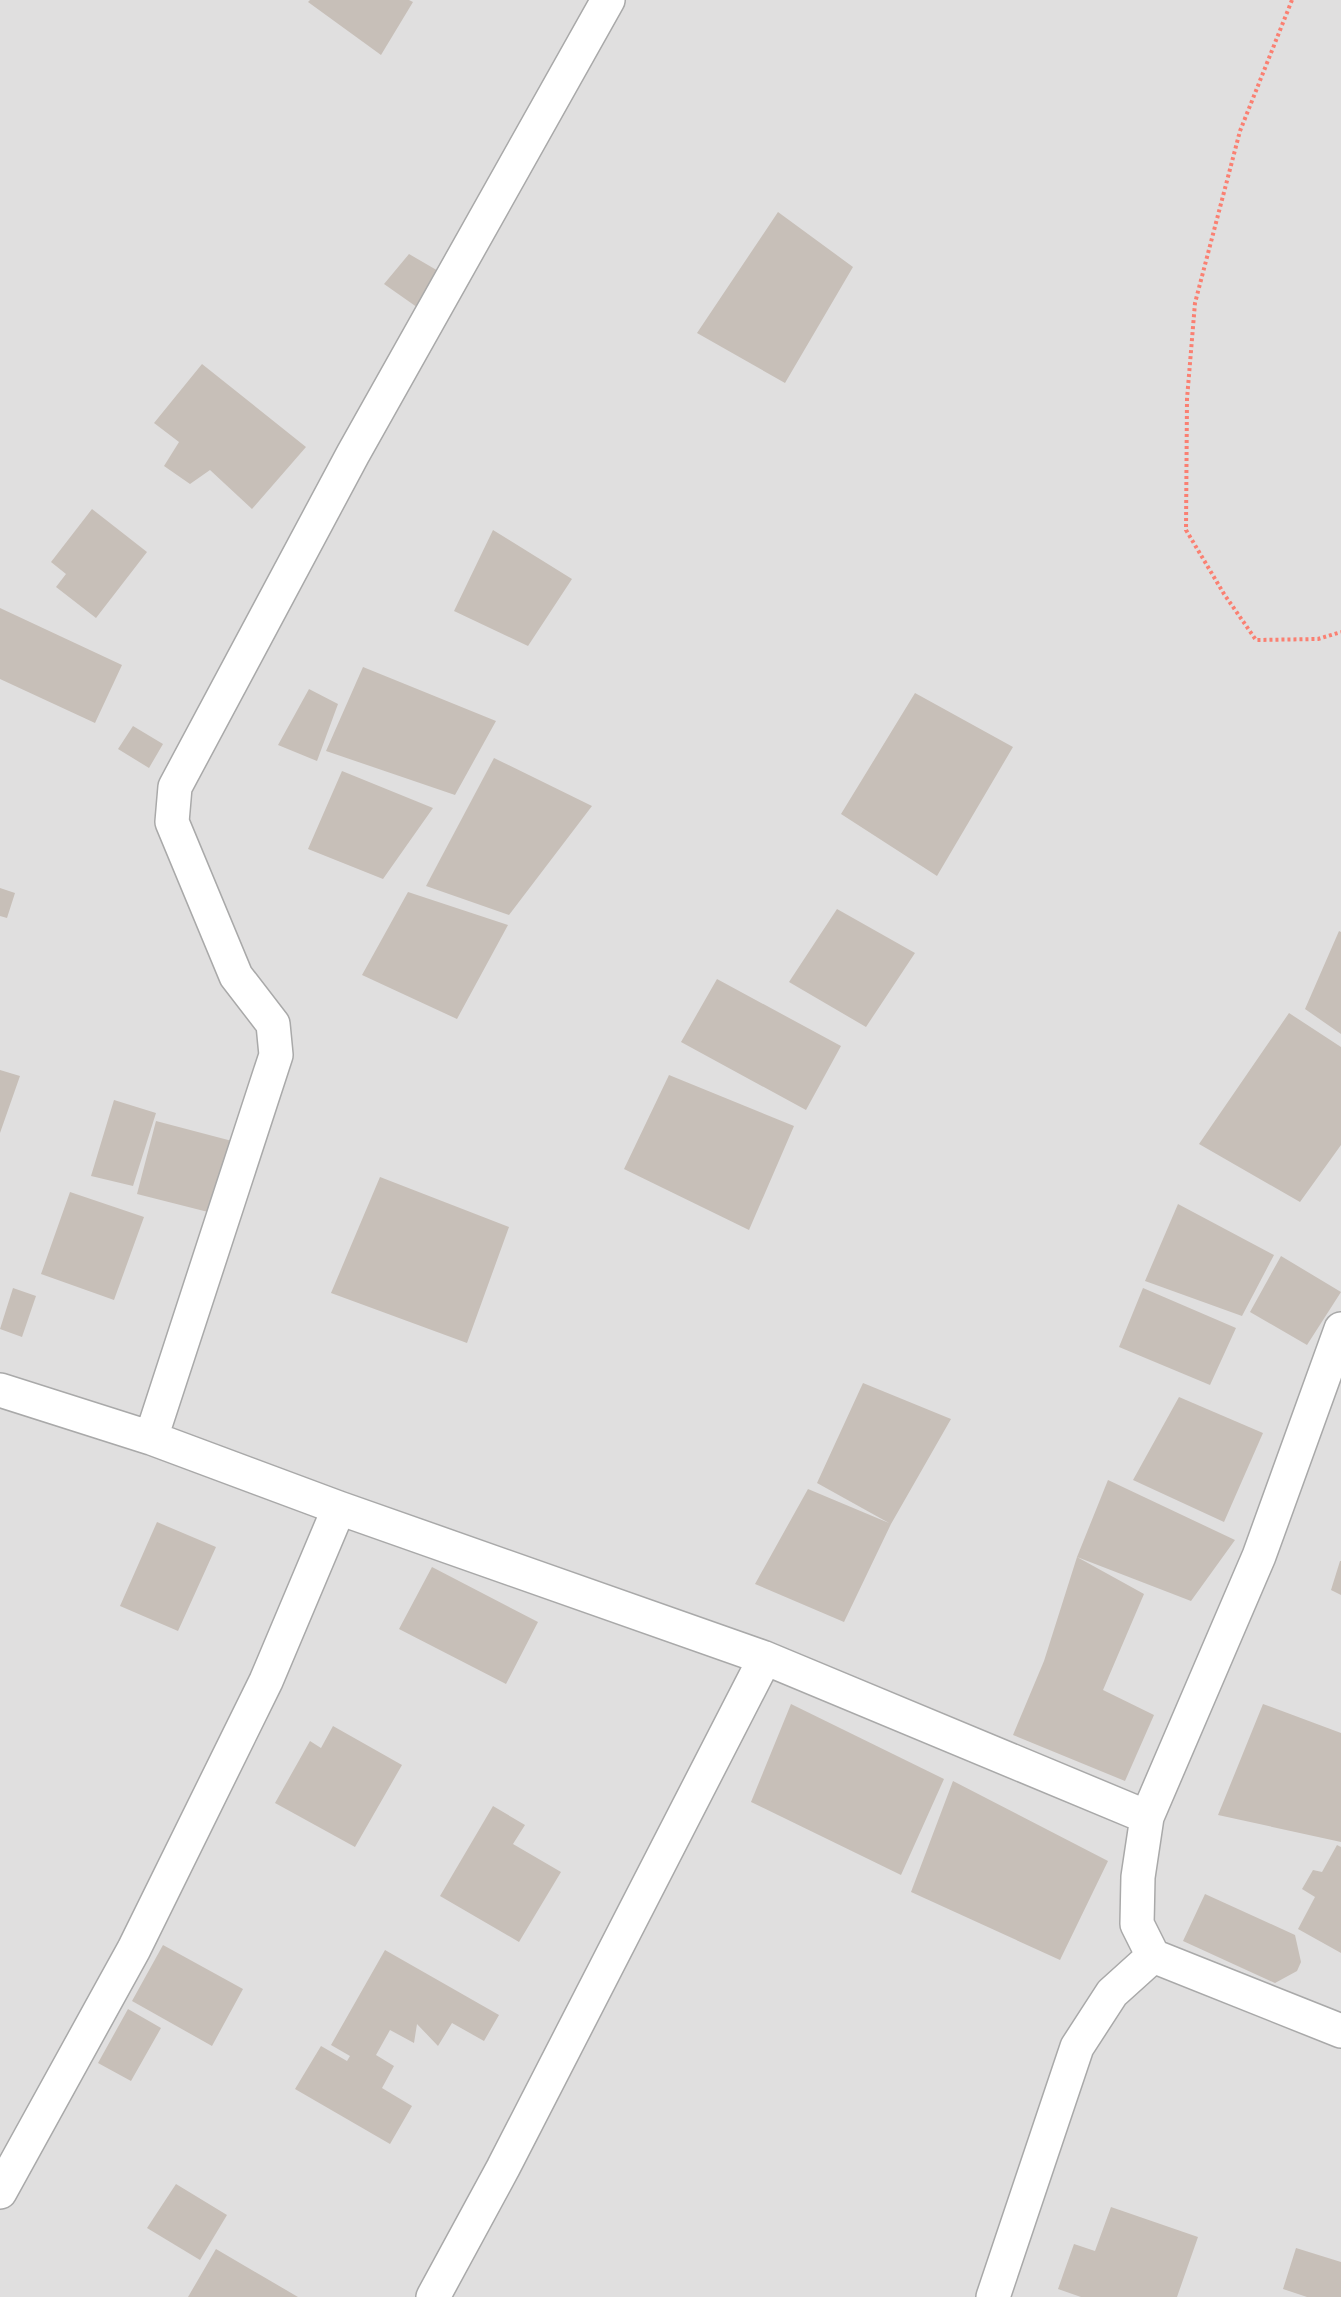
<svg xmlns="http://www.w3.org/2000/svg" width="1341" height="2297" viewBox="0 0 1341 2297" font-family="Helvetica,sans-serif">
  <style>
    .residential { fill: #e0dfdf }
    .building { fill: #c7bfb8 }
    .lines { fill: none; stroke-linecap: round; stroke-linejoin: round }
    .minor-casing { stroke: #a9a9a9; stroke-width: 36 }
    .path { stroke: #fa8072; stroke-width: 4; stroke-dasharray: 3 3; stroke-linecap: butt }
    .minor { stroke: #fff; stroke-width: 33 }
  </style>
  <rect width="100%" height="100%" fill="#f2efe9"/>
  <path class="residential" d="M0,0H1341V2297H0Z"/>
  <path class="building" d="M310,0H409L413,2L381,55L308,2Z
    M778,212L853,267L785,383L697,333Z
    M409,254L452,279L431,317L384,284Z
    M202,364L306,447L252,509L210,470L190,484L164,466L179,442L154,423Z
    M92,509L147,552L96,618L56,587L66,574L51,562Z
    M493,530L572,579L528,646L454,611Z
    M0,608L122,665L95,723L0,679Z
    M363,667L496,721L455,795L326,751Z
    M309,689L338,704L317,761L278,745Z
    M915,693L1013,747L937,876L841,814Z
    M133,726L163,744L149,768L118,749Z
    M494,758L592,806L509,915L426,886Z
    M342,771L433,808L383,879L308,849Z
    M0,888L15,893L7,918L0,916Z
    M408,892L508,925L457,1019L362,975Z
    M837,909L915,953L866,1027L789,982Z
    M1339,931L1341,932V1034L1305,1009Z
    M717,979L841,1046L806,1110L681,1042Z
    M1289,1013L1341,1047V1145L1300,1202L1199,1144Z
    M0,1070L20,1076L0,1133Z
    M669,1075L794,1126L749,1230L624,1169Z
    M114,1100L156,1113L133,1186L91,1176Z
    M156,1121L232,1141L212,1213L137,1194Z
    M380,1177L509,1227L467,1343L331,1293Z
    M70,1192L144,1217L114,1300L41,1274Z
    M1178,1204L1274,1255L1242,1316L1145,1281Z
    M1281,1256L1341,1292L1307,1345L1250,1312Z
    M13,1288L36,1296L22,1337L0,1329Z
    M1143,1288L1236,1328L1210,1385L1119,1347Z
    M863,1383L951,1419L891,1524L844,1622L755,1584L808,1489L889,1523L817,1483Z
    M1179,1397L1263,1433L1224,1522L1133,1480Z
    M1108,1480L1235,1540L1191,1601L1077,1557L1144,1594L1103,1690L1154,1715L1125,1781L1013,1735L1044,1661L1077,1557Z
    M157,1522L216,1547L178,1631L120,1606Z
    M1340,1561H1341V1595L1331,1590Z
    M432,1567L538,1622L506,1684L399,1629Z
    M791,1704L944,1779L901,1875L751,1802Z
    M1263,1704L1341,1733V1842L1218,1815Z
    M333,1726L402,1765L355,1847L275,1803L310,1741L321,1748Z
    M953,1781L1108,1861L1060,1960L911,1892Z
    M493,1806L525,1825L513,1844L561,1872L519,1942L440,1896Z
    M1337,1845L1341,1847V1953L1298,1929L1315,1897L1302,1889L1313,1870L1322,1872Z
    M1205,1894L1295,1935L1301,1962L1297,1971L1275,1983L1183,1941Z
    M163,1945L243,1989L212,2046L132,2001Z
    M385,1950L499,2015L484,2041L452,2023L438,2046L417,2024L414,2043L390,2030L376,2055L394,2066L382,2088L412,2106L390,2144L295,2089L321,2046L347,2061L350,2056L331,2045Z
    M128,2009L161,2028L131,2081L98,2063Z
    M176,2184L227,2215L200,2260L147,2228Z
    M1111,2207L1198,2237L1177,2297H1081L1058,2289L1074,2244L1095,2251Z
    M1296,2248L1341,2262V2297H1307L1283,2289Z
    M216,2249L298,2297H188Z"/>
  <g class="lines">
    <g class="minor-casing">
      <path id="minor" d="M0,1390L151,1438L339,1508L765,1658L1147,1817L1138,1877L1137,1924L1153,1956L1341,2031
        M151,1438L276,1055L273,1024L236,976L172,822L175,787L353,454L608,0
        M1147,1817L1259,1556L1341,1329
        M0,2192L134,1949L266,1681L339,1508
        M433,2297L503,2168L765,1658
        M993,2297L1077,2047L1112,1993L1153,1956"/>
    </g>
    <path class="path" d="M1292,0L1240,131L1195,303L1187,399L1186,530L1224,594L1256,640L1318,639L1341,632"/>
    <use href="#minor" class="minor"/>
  </g>
</svg>
